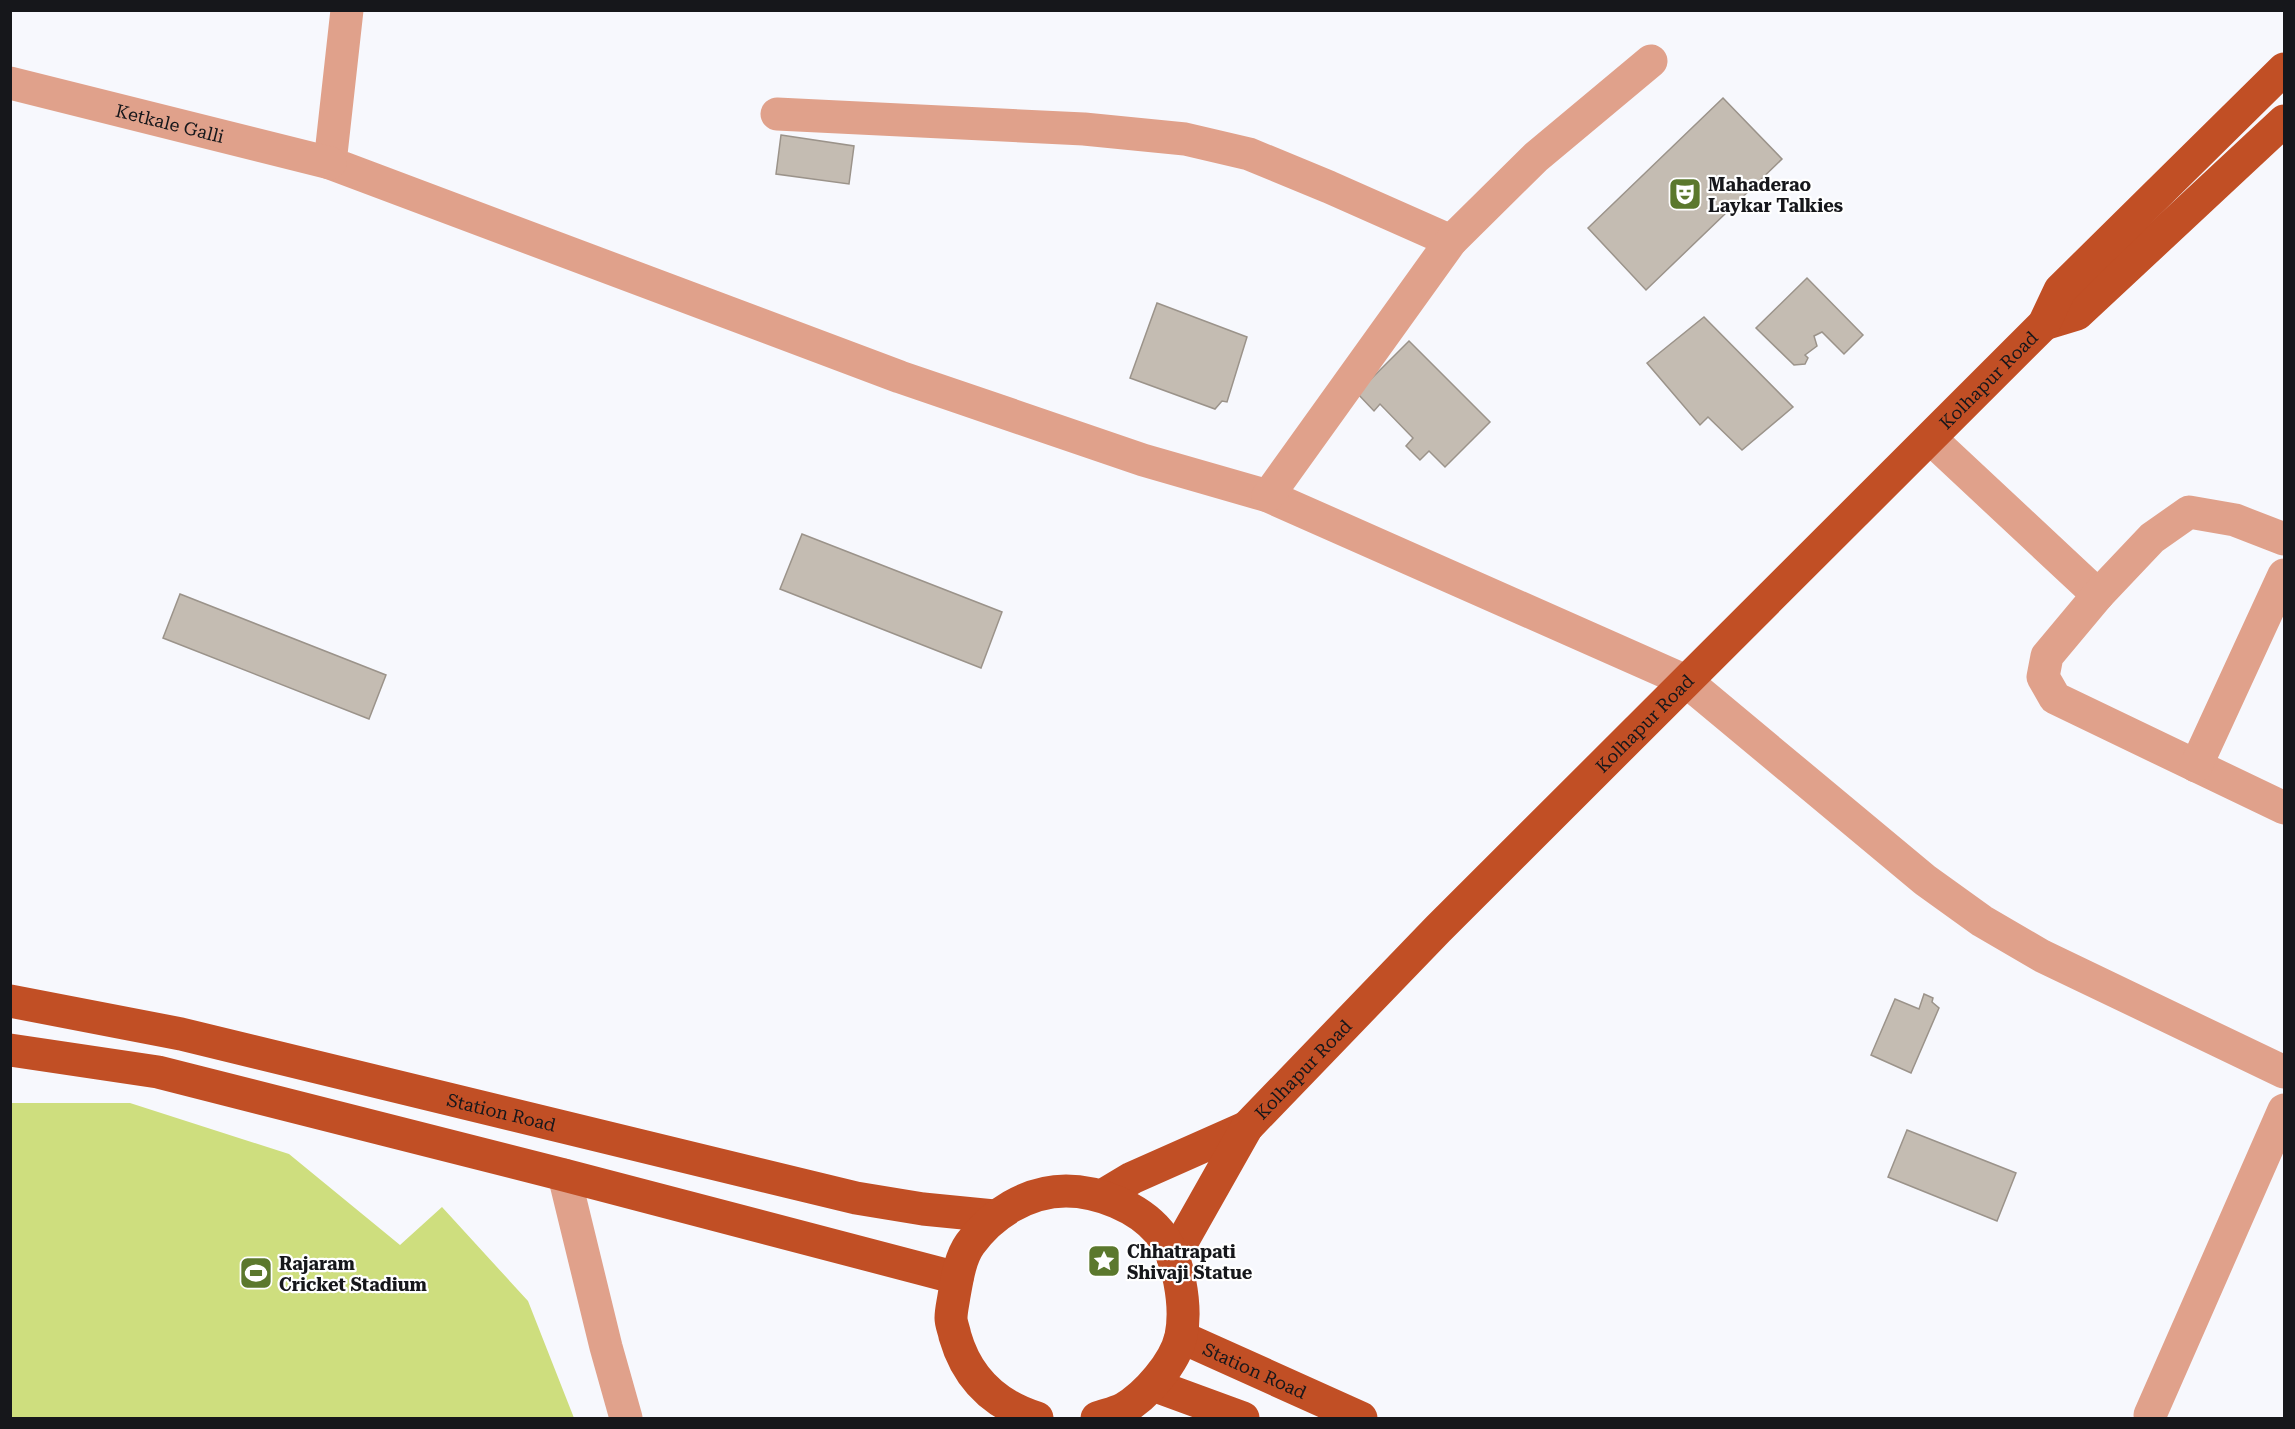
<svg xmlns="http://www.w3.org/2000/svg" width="2295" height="1429" viewBox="0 0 2295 1429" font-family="'Roboto Serif',serif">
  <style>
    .green { fill: #cede7e }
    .building { fill: #c4bcb2; stroke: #9b938a; stroke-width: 1.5 }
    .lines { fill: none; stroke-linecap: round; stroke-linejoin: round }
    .minor { stroke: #e0a18b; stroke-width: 33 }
    .major { stroke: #c14f25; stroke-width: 33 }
    .labels { text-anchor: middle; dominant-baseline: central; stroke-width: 4.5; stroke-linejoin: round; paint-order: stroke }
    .street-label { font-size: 18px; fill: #16171b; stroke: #fff }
    .poi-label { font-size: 18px; font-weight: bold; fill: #16171b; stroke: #fff; text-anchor: start }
  </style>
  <rect width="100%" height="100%" fill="#f7f8fd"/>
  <path class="green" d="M11,1103H130L289,1154L400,1245L442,1207L528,1301L574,1418H11Z"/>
  <path class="building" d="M1723,98L1782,159L1646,290L1588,228Z
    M781,135L854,146L849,184L776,174Z
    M1807,278L1863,335L1844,354L1822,332L1814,336L1817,346L1805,355L1808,358L1805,364L1794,365L1756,328Z
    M1157,303L1247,337L1227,402L1222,401L1215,409L1130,378Z
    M1704,317L1793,407L1742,450L1708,417L1700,425L1647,363Z
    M1409,341L1490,422L1445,467L1429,451L1420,460L1406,446L1413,438L1380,404L1374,411L1357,393Z
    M802,534L1002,612L981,668L780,589Z
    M180,594L386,675L369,719L163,638Z
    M1924,994L1933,998L1932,1002L1939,1008L1911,1073L1871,1055L1895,999L1919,1009Z
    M1907,1130L2016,1173L1997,1221L1888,1177Z"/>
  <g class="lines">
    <g class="minor">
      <path d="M347,10L330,163L900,377L1143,460L1268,496L1686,681L1925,880L1982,921L2042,956L2284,1072"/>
      <path id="s1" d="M10,83L330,163"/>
      <path d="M777,114L1084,129L1185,139L1249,154L1329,187L1451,241"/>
      <path d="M1931,439L2098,595"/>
      <path d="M1268,496L1451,241L1536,157L1651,61"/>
      <path d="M2284,539L2235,520L2189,512L2152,538L2098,595L2047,656L2043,677L2055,698L2284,808"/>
      <path d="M2196,766L2284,575"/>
      <path d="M564,1175L606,1347L626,1418"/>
      <path d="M2150,1415L2284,1110"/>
    </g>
    <g class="major">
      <path d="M2044,324L2077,314L2284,121"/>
      <path id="s2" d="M10,1001L181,1034L856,1198L923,1209L994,1216"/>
      <path d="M10,1050L158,1072L564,1175L957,1278"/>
      <path d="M1102,1196L1132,1178L1247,1127"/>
      <path id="s3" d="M1173,1258L1247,1127L1438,929L2044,324L2060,290L2284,69"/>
      <path id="s4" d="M1181,1337L1361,1418"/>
      <path d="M1153,1385L1243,1418"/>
      <path d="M1037,1418C995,1405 967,1378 955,1336C954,1330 951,1324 951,1318C951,1311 953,1303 954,1296C957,1279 960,1258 970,1244C991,1214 1028,1191 1066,1191C1098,1191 1138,1207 1159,1232C1179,1255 1187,1307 1181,1336C1175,1363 1146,1396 1123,1409C1115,1413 1105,1415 1097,1418"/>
    </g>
  </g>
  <defs>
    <g id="theatre-square" transform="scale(1.725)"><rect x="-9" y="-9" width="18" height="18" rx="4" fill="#5b782d" stroke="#fff"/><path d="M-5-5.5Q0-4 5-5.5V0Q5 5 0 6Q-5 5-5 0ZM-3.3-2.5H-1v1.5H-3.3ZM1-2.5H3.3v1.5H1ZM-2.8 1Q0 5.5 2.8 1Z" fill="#fff"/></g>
    <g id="sight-square" transform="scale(1.725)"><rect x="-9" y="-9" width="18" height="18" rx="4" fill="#5b782d" stroke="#fff"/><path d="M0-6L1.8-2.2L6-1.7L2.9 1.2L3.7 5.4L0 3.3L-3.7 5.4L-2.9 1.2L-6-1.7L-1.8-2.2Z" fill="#fff"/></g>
    <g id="stadium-square" transform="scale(1.725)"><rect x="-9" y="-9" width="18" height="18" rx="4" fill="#5b782d" stroke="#fff"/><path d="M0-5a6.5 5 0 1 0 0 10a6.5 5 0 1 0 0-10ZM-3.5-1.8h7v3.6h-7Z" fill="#fff"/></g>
  </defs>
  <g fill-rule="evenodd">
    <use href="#theatre-square" x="1685" y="194"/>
    <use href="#sight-square" x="1104" y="1261"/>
    <use href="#stadium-square" x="256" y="1273"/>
  </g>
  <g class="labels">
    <g class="street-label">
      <text stroke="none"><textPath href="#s1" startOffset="165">Ketkale Galli</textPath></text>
      <text stroke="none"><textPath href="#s3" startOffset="1203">Kolhapur Road</textPath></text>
      <text stroke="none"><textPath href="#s3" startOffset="717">Kolhapur Road</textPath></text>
      <text stroke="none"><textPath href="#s3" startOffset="231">Kolhapur Road</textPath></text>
      <text stroke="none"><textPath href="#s2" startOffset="504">Station Road</textPath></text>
      <text stroke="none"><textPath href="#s4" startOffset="81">Station Road</textPath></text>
    </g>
    <g class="poi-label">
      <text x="1708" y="184">Mahaderao<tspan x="1708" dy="21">Laykar Talkies</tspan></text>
      <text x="1127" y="1251">Chhatrapati<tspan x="1127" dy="21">Shivaji Statue</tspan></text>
      <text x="279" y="1263">Rajaram<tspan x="279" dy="21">Cricket Stadium</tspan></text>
    </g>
  </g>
  <rect width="2295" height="1429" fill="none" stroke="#16171b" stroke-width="24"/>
</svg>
